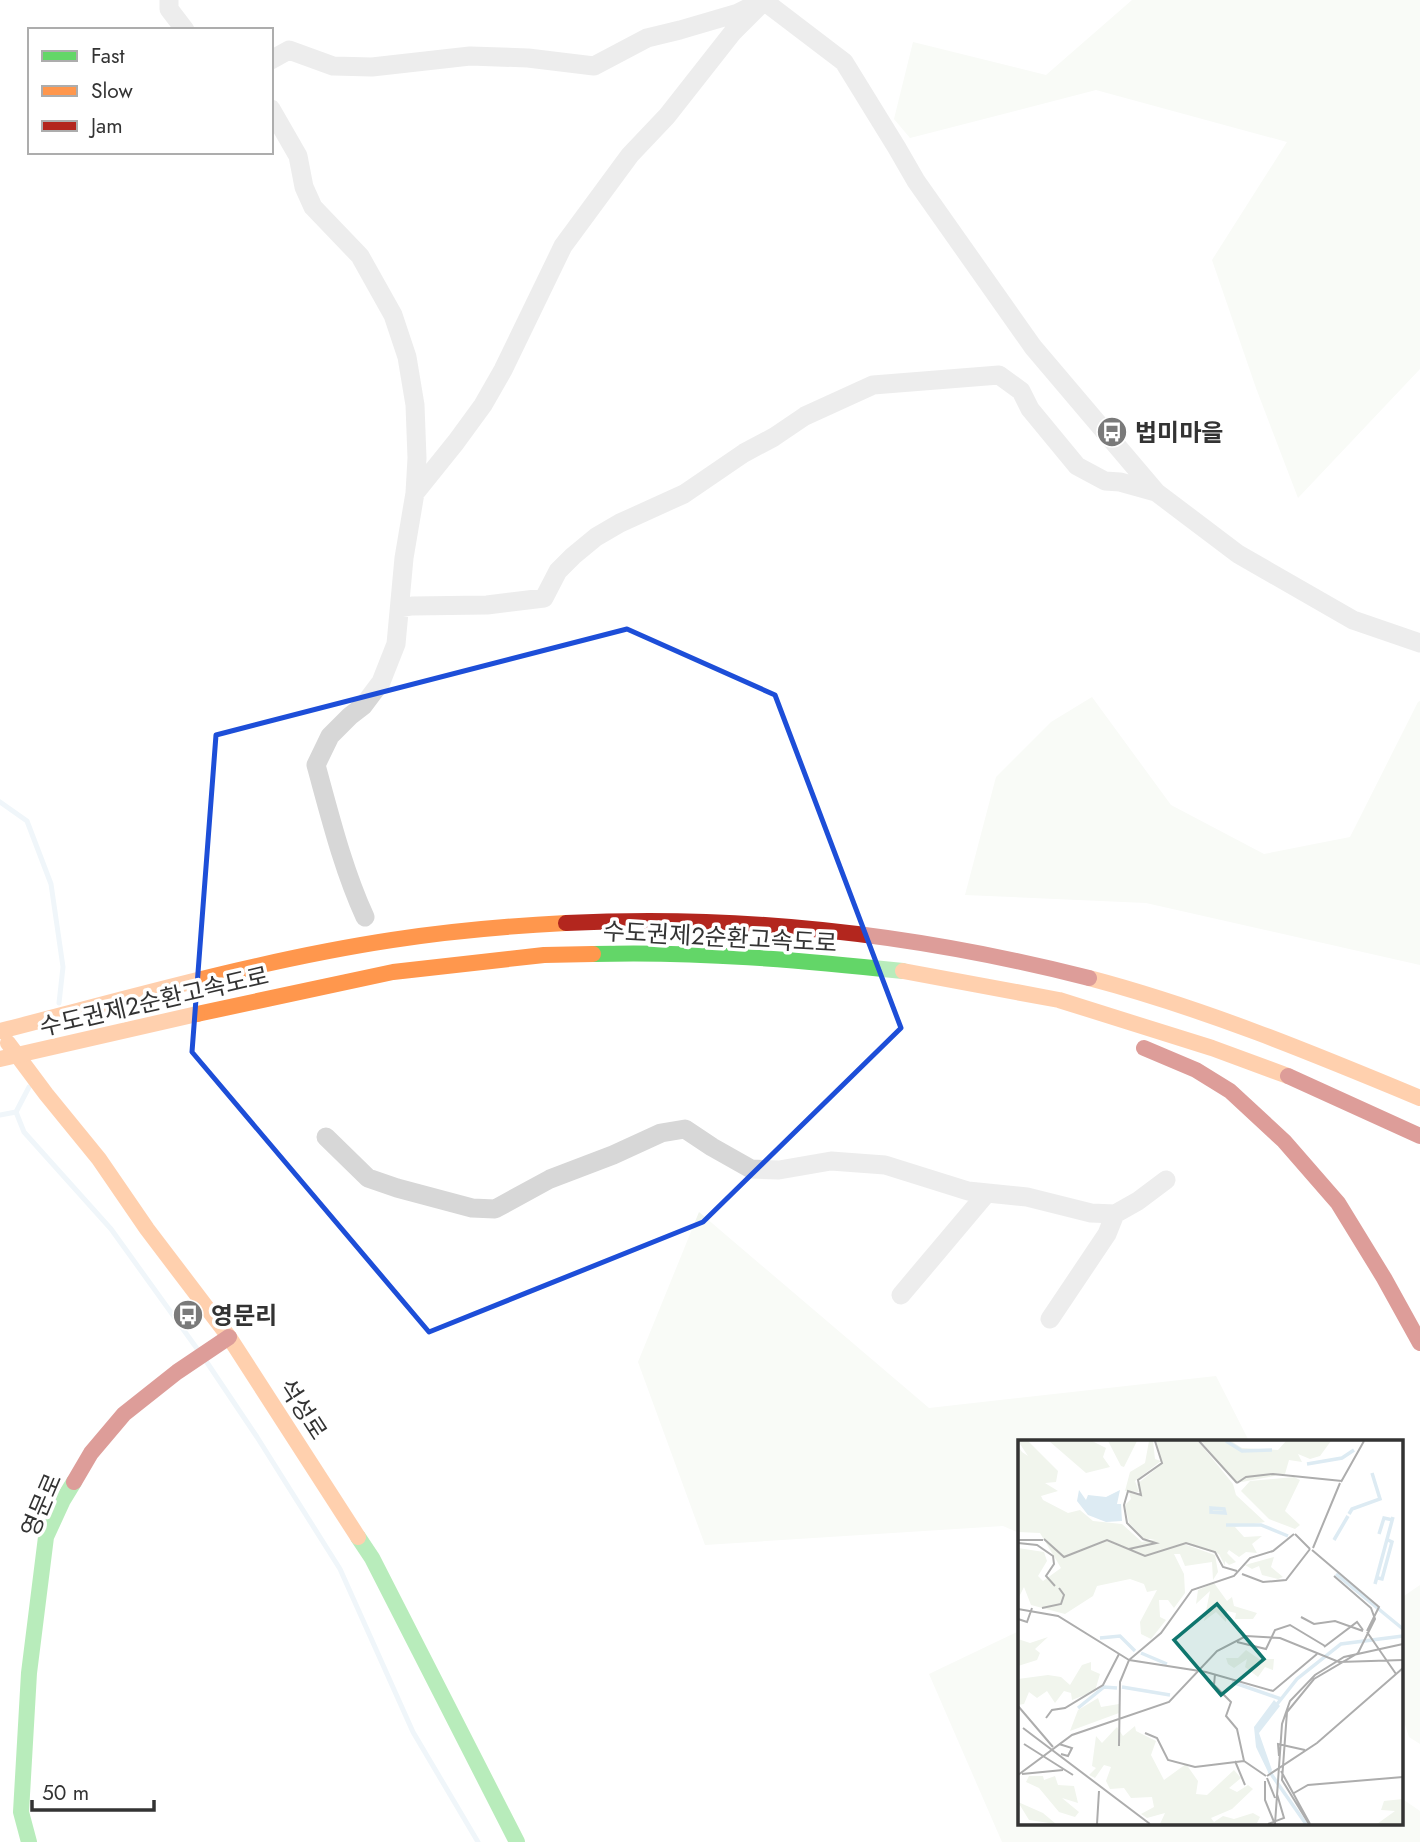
<svg xmlns="http://www.w3.org/2000/svg" width="1420" height="1842" viewBox="0 0 1420 1842" font-family="Jost,'Noto Sans KR',sans-serif">
  <style>
    .green { fill: #f1f5ed }
    .lines { fill: none; stroke-linecap: round; stroke-linejoin: round }
    .stream { stroke: #ddebf3; stroke-width: 5 }
    .street { stroke: #d7d7d7; stroke-width: 19 }
    .fast { stroke: #63d668; stroke-width: 16 }
    .slow { stroke: #ff974d; stroke-width: 16 }
    .jam { stroke: #b3261e; stroke-width: 16 }
    .slow-bridge { stroke: #ff974d; stroke-width: 16 }
    .marked { fill: none; stroke: #1d4ed8; stroke-width: 5; stroke-linejoin: round }
    .labels { text-anchor: middle; dominant-baseline: central; stroke-width: 7; stroke-linejoin: round; paint-order: stroke }
    .poi-label { font-size: 24px; font-weight: bold; fill: #333; stroke: #fff; text-anchor: start }
    .street-label { font-size: 24px; fill: #333; stroke: #fff }
    .inset-river { fill: none; stroke: #ddebf3; stroke-width: 3.5 }
    .inset-road { fill: none; stroke: #adadad; stroke-width: 2 }
    .view { fill: #0f766e; fill-opacity: 0.15; stroke: #0f766e; stroke-width: 3.5 }
    .inset-edge { fill: none; stroke: #333; stroke-width: 3.5 }
  </style>
  <rect width="100%" height="100%" fill="#fff"/>
  <path class="green" d="M1132,0H1420V369L1298,498L1256,388L1212,260L1287,142L1096,90L910,138L894,119L913,42L1046,75Z
    M1092,697L1171,805L1264,854L1350,837L1418,702L1420,701V965L1146,903L965,895L996,777L1051,722Z
    M699,1212L929,1408L1216,1376L1249,1441H1019V1533L1003,1526L705,1545L638,1362Z
    M1420,1585V1744L1409,1737L1401,1712V1598Z
    M1019,1631V1823H1401V1798L1420,1811V1842H1002L929,1674Z"/>
  <g class="lines">
    <path class="stream" d="M0,802L27,821L51,884L63,967L59,1003
      M29,1087L16,1112L24,1132L111,1229L198,1350
      M0,1115L16,1112
      M206,1361L257,1437L340,1569L413,1732L478,1842"/>
    <path class="street" d="M169,0V9L185,30
      M271,60L289,50L333,66L372,67L470,56L528,58L594,66L647,38L680,30L738,13L756,4
      M271,109L298,156L304,187L313,207L360,256L393,315L407,357L415,405L417,458L415,493L404,558L396,644L381,682L363,706L350,716L330,736L316,765C330,816 343,869 365,917
      M415,493L456,442L483,405L503,370L563,246L630,155L667,116L733,32L764,1L844,62L897,148L916,181L1033,347L1156,492L1238,554L1353,620L1420,643
      M400,608L412,606L487,605L544,598L558,571L573,556L596,537L620,523L684,494L744,453L774,437L805,416L873,385L999,375L1021,391L1030,409L1077,466L1105,481L1120,482L1156,492
      M326,1137L368,1178L397,1188L472,1208L495,1209L550,1179L613,1155L661,1133L685,1129L712,1147L751,1169L779,1170L831,1161L885,1165L968,1191L1027,1197L1091,1213L1115,1214L1138,1201L1166,1180
      M901,1295L987,1193
      M1050,1319L1107,1234L1115,1214"/>
    <path class="fast" d="M593,954C697,951 800,960 903,971
      M358,1537L372,1558L517,1842
      M29,1842L21,1812L29,1673L46,1537L63,1500L74,1482"/>
    <path class="slow" d="M903,971L1059,1000L1212,1048L1288,1076
      M1089,978C1203,1008 1312,1053 1420,1098
      M197,1014L393,972L544,955L593,954
      M0,1031C130,998 260,960 392,940C450,931 508,926 566,923
      M8,1043L46,1094L99,1159L147,1229L229,1337L358,1537"/>
    <path class="jam" d="M566,923C741,914 920,935 1089,978
      M1144,1048L1196,1070L1230,1091L1284,1141L1338,1203L1384,1278L1420,1343
      M1288,1076L1420,1136
      M74,1482L91,1453L124,1414L177,1372L229,1337"/>
    <path class="slow-bridge" d="M0,1059L197,1014"/>
  </g>
  <path d="M0 0H1420V1842H0ZM627,629L775,695L901,1028L703,1222L429,1332L192,1052L216,735Z" fill="#fff" fill-opacity=".55" fill-rule="evenodd"/>
  <path class="marked" d="M627,629L775,695L901,1028L703,1222L429,1332L192,1052L216,735Z"/>
  <defs>
    <g id="bus-disc" transform="scale(1.575)"><circle r="9.5" fill="#7a7a7a" stroke="#fff"/><path d="M-5-6H5V4H4V6H2V4H-2V6H-4V4H-5ZM-3.5-4V0h7V-4ZM-3.5 1.2v1.5H-2V1.2ZM2 1.2v1.5H3.5V1.2Z" fill="#fff"/></g>
  </defs>
  <g fill-rule="evenodd">
    <use href="#bus-disc" x="1112" y="432"/>
    <use href="#bus-disc" x="188" y="1315"/>
  </g>
  <g class="labels">
    <g class="poi-label">
      <text x="1135" y="432">법미마을</text>
      <text x="211" y="1315">영문리</text>
    </g>
    <g class="street-label">
      <text transform="translate(720 937) rotate(3)">수도권제2순환고속도로</text>
      <text transform="translate(154 1001) rotate(-13)">수도권제2순환고속도로</text>
      <text transform="translate(303 1409) rotate(57)">석성로</text>
      <text transform="translate(41 1505) rotate(-67)">영문로</text>
    </g>
  </g>
  <g transform="translate(1018 1440)">
    <rect width="385" height="385" fill="#fff"/>
    <path d="M0,1H10L40,31L38,42L27,43L40,51L23,56L25,60L50,73L62,70L75,81L104,84L124,102L137,99H126L111,83L107,65L113,59L111,52L123,56L119,44L144,24L138,1H180L215,44L218,55L247,82L217,87L226,97L244,96L234,104L239,113L228,112L221,117L211,110L209,113L218,122L211,125L207,121V126L201,114L160,102L197,115L200,132L195,140L194,122L167,126L162,114H156L166,134L167,153L156,168L150,160H141L142,177L148,180L133,199L123,194L122,182L139,150L129,152L126,144L112,139L79,146L75,156L47,174L13,165L6,147L0,159V108L26,112L29,121L20,136L25,141L43,128L22,93L0,92V6L4,12L10,16ZM31,1H74L88,8L85,17L92,27L68,33ZM90,1H119L106,27L103,26ZM131,1H135L137,19L143,21L117,41L121,52L107,51L112,32L127,23ZM183,1H213L224,8L260,10L268,1H313L302,16L292,19L280,14L284,22L271,20L267,34L218,43ZM276,37L282,40L267,71L282,85L277,89L251,79L223,51L232,41ZM256,117L253,127L265,137L260,139L244,135L241,126L234,129L227,125ZM196,143L209,161L214,157L216,166L239,173L235,179H217L218,173L209,171L208,182L198,172L186,181L192,151L178,164L180,150ZM30,197L17,209L22,213L19,220L0,226V199L12,203ZM228,210L241,219H256L255,230L247,227L240,237L227,227L229,219L216,228L210,224L208,218H220ZM73,222V230L82,234L77,251L54,260L53,253L46,251L37,263L29,251L19,258L11,252L6,264L0,265V239L30,235L43,237L52,245L64,225ZM80,258L83,267L101,264V273L52,291L60,270ZM117,286L118,291L138,301L133,315L146,340L168,324L180,341L178,354L189,355L216,330L223,338L211,348L219,352L230,345L235,349L214,369L193,378L196,382L205,376L216,379L235,373L242,377L239,383L142,384L147,373L129,378L123,374L136,367L134,357L113,358L106,348L92,349L88,341L93,327L86,325L77,338L71,335L78,328L74,326L78,296L84,303L99,287L105,296ZM11,336H25L26,340L37,336L40,345L56,346L60,363L44,358L61,372L57,377L41,372L21,348L8,342ZM385,359V384H359L377,371L363,370L366,361ZM0,362L25,373L38,384L11,380Z" fill="#f1f5ed"/>
    <path d="M61,50L68,60L70,55L88,57L102,50L99,64H103L104,81L88,82L70,75L59,61ZM256,260L262,266L241,293L254,330L251,334L238,307L236,287Z" fill="#ddebf3"/>
    <path class="inset-river" d="M208,1L224,11L254,10M289,24L324,18L336,10M193,68L206,69L207,73L193,72ZM331,74L334,69L362,59L354,33M208,85H243L270,96M361,94L366,78L375,80M316,100L330,76M318,134L385,189M360,138L364,139L374,102L370,100M357,144L375,77M82,198L102,196L117,211M123,213L149,224M214,242L263,259M104,247L152,255M60,268L86,247L99,248M256,268L279,239L323,204L385,196M251,331L288,384"/>
    <path class="inset-road" d="M181,1L219,43M323,42L346,1M219,43L228,37L255,34L324,41M277,94L292,109M26,99L46,117L89,100L127,116L168,103L197,112L205,127L219,131M1,100H25M0,103L19,105L35,116L36,124L28,136L37,146M295,108L322,43M111,109L138,103L125,99L109,83L106,65L110,51L123,55L120,40L144,23L137,1M294,110L361,167L349,191M224,134L245,142L268,140L292,109M24,168L43,164L46,155L41,148M0,169L40,176L111,220M283,177L296,184L317,181L345,191M0,179L9,182L14,168M349,192L378,234M219,202L248,209L257,190L272,185L307,206M306,207L339,182L345,190M111,220L188,232L255,251L299,214M197,234L196,245L213,262L208,276L219,289L226,321L248,336M0,266L35,307M28,278L34,270L47,268L85,245L101,214M5,288L132,384M127,293L139,298L150,320L177,327L226,321M6,304L55,335M41,304L54,308L50,316L43,314M101,306L102,242L111,220L143,193L174,150L216,136L232,118L255,111L276,94M261,316L260,304L287,310M217,321L227,345M263,331L292,384M4,334L45,330M0,335L54,295L151,262L199,211L228,196L262,198L321,222L385,220M249,336L299,303L385,228M249,338L257,358M247,341V360L256,382M276,353L290,345L385,337M79,384L81,351M250,384L266,378L259,354M257,384L264,284L272,261L297,235L326,217L385,204M291,384L264,340L269,272L296,239L340,213L357,179L353,168L316,136"/>
    <path class="view" d="M199,164L246,219L203,255L156,200Z"/>
    <rect width="385" height="385" class="inset-edge"/>
  </g>
  <rect x="28" y="28" width="245" height="126" fill="#ffffff" stroke="#adadad" stroke-width="2"/>
  <rect x="42" y="51" width="35" height="10" fill="#63d668" stroke="#adadad" stroke-width="2"/>
  <text x="91" y="63" font-size="21" fill="#333333">Fast</text>
  <rect x="42" y="86" width="35" height="10" fill="#ff974d" stroke="#adadad" stroke-width="2"/>
  <text x="91" y="98" font-size="21" fill="#333333">Slow</text>
  <rect x="42" y="121" width="35" height="10" fill="#b3261e" stroke="#adadad" stroke-width="2"/>
  <text x="91" y="133" font-size="21" fill="#333333">Jam</text>
  <path d="M32 1800v10h122v-10" fill="none" stroke="#333333" stroke-width="3.5"/>
  <text x="42" y="1800" font-size="21" fill="#333333" stroke="#ffffff" stroke-width="5" paint-order="stroke">50 m</text>
</svg>
